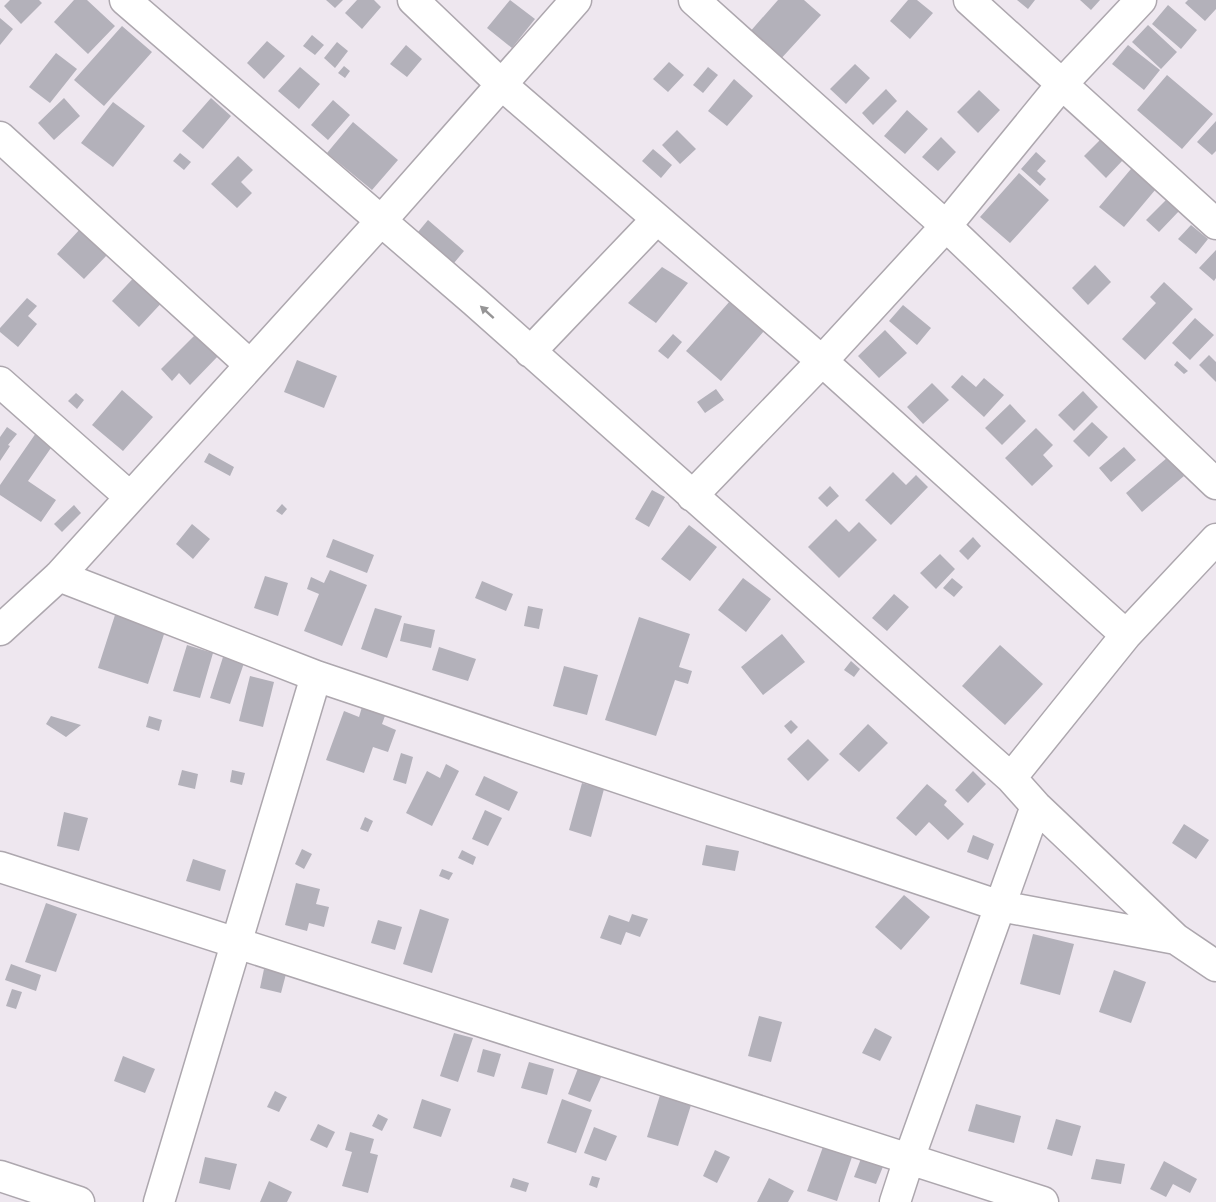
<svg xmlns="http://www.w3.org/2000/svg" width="1216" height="1202" viewBox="0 0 1216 1202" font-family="Overpass,sans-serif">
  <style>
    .building { fill: #b3b1ba }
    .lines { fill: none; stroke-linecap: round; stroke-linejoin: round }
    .minor-casing { stroke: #ada7ae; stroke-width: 33 }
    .minor { stroke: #fff; stroke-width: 30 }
    .oneway { fill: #969596 }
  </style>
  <rect width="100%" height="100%" fill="#eee7ef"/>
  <path class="building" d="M10,0H39L42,3L21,24L4,6Z
    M74,0H87L115,26L88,54L54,22Z
    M326,0H343L335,8Z
    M357,0H374L381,7L362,29L345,13Z
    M510,0L535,19L512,48L487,28Z
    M778,0H804L821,15L778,62L748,34Z
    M908,0H917L933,13L910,39L890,21Z
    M1017,0H1035L1028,9Z
    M1080,0H1100L1091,10Z
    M1188,0H1216V9L1205,21L1185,3Z
    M1168,5L1197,30L1181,49L1152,24Z
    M0,18L13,29L0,45Z
    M1148,25L1177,52L1161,69L1132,42Z
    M122,26L152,52L104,106L74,80Z
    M312,35L324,45L315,55L303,46Z
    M267,41L285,56L264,79L247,63Z
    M337,42L348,51L335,68L324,58Z
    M406,45L422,59L407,77L390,64Z
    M1128,45L1160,70L1144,90L1112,64Z
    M56,53L77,69L50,103L29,87Z
    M669,62L684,75L668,92L653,79Z
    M855,64L870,78L846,104L830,89Z
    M344,66L350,71L345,78L338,73Z
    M300,67L320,84L299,109L278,91Z
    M708,67L718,75L703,93L693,85Z
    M1167,75L1213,114L1182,149L1137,110Z
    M734,79L753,96L727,126L708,111Z
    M886,89L897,101L873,125L862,113Z
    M979,90L1000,110L978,133L957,112Z
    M64,98L80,116L54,140L38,123Z
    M211,98L231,116L203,149L182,131Z
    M333,100L350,115L328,140L311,125Z
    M113,102L145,126L113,167L81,143Z
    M907,110L928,129L905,154L884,136Z
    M1216,121V151L1212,155L1197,142Z
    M353,122L398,160L372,190L327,153Z
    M677,130L696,149L680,164L662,145Z
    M941,137L956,152L938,171L922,157Z
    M1101,139L1123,160L1106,178L1084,156Z
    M653,149L672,165L661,178L642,161Z
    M1036,152L1046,161L1037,171L1046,179L1040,186L1021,169Z
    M180,153L191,162L184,170L173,161Z
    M238,156L253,170L241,182L252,193L237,208L211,184Z
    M1136,163L1161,183L1124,227L1099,207Z
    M1019,173L1049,200L1010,243L980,217Z
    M1168,198L1180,210L1159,232L1146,220Z
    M428,220L464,251L454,263L418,232Z
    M1191,225L1208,239L1196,254L1178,239Z
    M81,228L108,254L84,279L57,254Z
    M1216,250V278L1214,281L1199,268Z
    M1095,265L1111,282L1088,305L1072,288Z
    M662,267L688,283L656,323L628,303Z
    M140,271L167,297L139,327L112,301Z
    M1164,282L1193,309L1145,360L1122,339L1156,303L1150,297Z
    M27,298L37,306L28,316L37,324L18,347L0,332V328Z
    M730,301L764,331L721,381L686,351Z
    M903,305L931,328L917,345L889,321Z
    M1195,318L1214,335L1190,360L1172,343Z
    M885,330L907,353L879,378L858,356Z
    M199,331L221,353L190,385L179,373L172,381L161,369Z
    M673,334L682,342L668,359L658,351Z
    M1209,355L1216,362V382L1199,365Z
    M297,360L337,376L324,408L284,392Z
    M1177,361L1188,371L1184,374L1174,365Z
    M962,375L976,387L984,378L1004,395L984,417L951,387Z
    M932,383L949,400L923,424L907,407Z
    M716,389L724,400L705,413L697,402Z
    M122,390L153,417L123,451L92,425Z
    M1083,391L1098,407L1074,431L1058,415Z
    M76,393L84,400L77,409L68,401Z
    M1010,404L1026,421L1002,445L985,428Z
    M1092,422L1108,437L1089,457L1073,441Z
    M7,427L17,434L8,445L10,446L0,461V437Z
    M1036,428L1053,445L1043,455L1053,466L1032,486L1005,458Z
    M36,433L53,445L28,481L56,500L41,522L0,495V485Z
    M1124,447L1136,460L1111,482L1099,468Z
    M209,453L234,467L230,476L204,462Z
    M1168,457L1184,476L1142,512L1126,493Z
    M893,472L906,485L916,475L928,487L891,525L865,500Z
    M830,486L839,496L827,507L818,498Z
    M652,490L665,497L649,527L635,519Z
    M282,504L287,509L282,515L276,511Z
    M74,505L81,513L62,532L54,524Z
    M836,519L849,532L859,522L877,540L839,578L808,547Z
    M192,524L210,539L193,559L176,544Z
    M689,525L717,547L690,581L661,559Z
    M973,537L981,546L968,560L959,551Z
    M333,539L374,555L367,573L326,557Z
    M940,554L955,569L936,589L920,573Z
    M330,570L367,585L342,646L304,631L319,594L307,589L311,577L324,583Z
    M265,576L288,583L278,616L254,608Z
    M743,578L771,599L746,632L718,610Z
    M952,578L963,587L954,597L943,588Z
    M482,581L513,594L506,611L475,598Z
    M894,594L909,607L887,631L872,618Z
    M528,606L543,609L539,629L524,626Z
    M375,608L402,616L387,658L361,649Z
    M115,615L165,631L148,684L98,668Z
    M639,617L690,634L679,667L692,671L688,684L675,680L656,736L605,720Z
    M404,623L435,630L431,648L400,641Z
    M782,634L805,662L763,695L741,667Z
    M187,645L213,653L200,698L173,691Z
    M1000,645L1043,684L1005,725L962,686Z
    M439,647L476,659L468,681L432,670Z
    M223,657L244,663L230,704L210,698Z
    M851,661L860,669L854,677L844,670Z
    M564,666L598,675L587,715L553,706Z
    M250,676L274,682L263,727L239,721Z
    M365,697L389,705L382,724L396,730L388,752L373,747L364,773L326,760L344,711L359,717Z
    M51,716L81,725L66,737L46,724Z
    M149,716L162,720L159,731L146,727Z
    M791,720L798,727L791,734L784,726Z
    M868,724L888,743L859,772L839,754Z
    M808,739L829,760L808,781L787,759Z
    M401,753L413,757L406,784L393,780Z
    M446,764L459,771L432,826L406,813L427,771L440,778Z
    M182,770L198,774L195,789L178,785Z
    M232,770L245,773L242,785L230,782Z
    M973,771L986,784L968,803L955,790Z
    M484,776L518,792L509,811L475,795Z
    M582,783L604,789L591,837L569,830Z
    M927,784L947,801L944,805L964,824L948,840L929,822L916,836L896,818Z
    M485,810L502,818L488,846L472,839Z
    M64,812L88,818L79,851L57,846Z
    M365,817L373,821L368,832L360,829Z
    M1184,824L1209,840L1196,859L1172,843Z
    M973,835L994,844L988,860L967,852Z
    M706,845L739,851L735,871L702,865Z
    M302,849L312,854L304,869L295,864Z
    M462,850L476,857L473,865L458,858Z
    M193,859L226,870L220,891L186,881Z
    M442,869L453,873L449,880L439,876Z
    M296,883L320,889L316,904L329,907L324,927L309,923L307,931L285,925Z
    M904,895L930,917L901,950L875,927Z
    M46,903L77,914L56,972L25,962Z
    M420,909L449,919L432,973L403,964Z
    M632,914L648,919L640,937L626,932L621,945L600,938L609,915L629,922Z
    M378,920L402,927L395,950L371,943Z
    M1033,934L1074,944L1060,995L1020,984Z
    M11,964L41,975L36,991L5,980Z
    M264,969L286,974L281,993L260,988Z
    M1114,970L1146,982L1131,1023L1099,1012Z
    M12,989L22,992L16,1009L6,1006Z
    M759,1016L782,1022L771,1062L748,1056Z
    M875,1028L892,1037L880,1061L862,1053Z
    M454,1033L473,1038L458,1082L440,1076Z
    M483,1049L501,1054L494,1077L477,1072Z
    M123,1056L155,1069L145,1093L114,1081Z
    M529,1062L554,1069L547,1095L521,1088Z
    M580,1063L603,1073L590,1102L568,1094Z
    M275,1091L287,1097L279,1112L267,1107Z
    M661,1092L692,1102L678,1146L647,1137Z
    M422,1099L451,1109L441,1137L413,1128Z
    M562,1099L592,1110L576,1153L547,1143Z
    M976,1104L1021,1116L1014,1143L968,1131Z
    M378,1114L388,1119L382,1131L372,1126Z
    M1056,1119L1081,1126L1072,1156L1047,1149Z
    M318,1124L335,1132L327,1148L310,1140Z
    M594,1127L617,1136L606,1161L584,1153Z
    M350,1132L374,1139L370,1153L378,1155L368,1193L342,1186L352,1152L345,1150Z
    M824,1144L853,1154L837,1201L807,1191Z
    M715,1150L730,1157L717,1183L703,1176Z
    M862,1156L884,1164L876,1184L854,1177Z
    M205,1157L237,1164L230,1190L199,1183Z
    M1096,1159L1125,1164L1121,1184L1091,1179Z
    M1164,1161L1197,1179L1190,1193L1173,1184L1166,1197L1150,1189Z
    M592,1176L600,1178L597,1188L589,1185Z
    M513,1178L529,1183L526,1192L510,1187Z
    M769,1178L794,1191L788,1202H757Z
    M269,1181L292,1192L287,1202H260Z"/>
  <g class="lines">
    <g class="minor-casing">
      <path id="minor" d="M125,0L474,301L1011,778L1036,806L1176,939L1216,966
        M413,0L502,85L822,361L1126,635
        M694,0L946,226L1216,484
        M969,0L1216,224
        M0,137L250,365
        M530,352L657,219
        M0,382L130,497
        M692,496L822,361L946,226L1062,84L1141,0
        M59,576L316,676
        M0,630L59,576L381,221L576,0
        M1011,778L1126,635L1216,539
        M0,867L1043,1202
        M0,1176L79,1202
        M159,1202L316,676L1000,906L1176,939
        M895,1202L909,1159L1036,806"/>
    </g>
    <use href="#minor" class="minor"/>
  </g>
  <defs><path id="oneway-solid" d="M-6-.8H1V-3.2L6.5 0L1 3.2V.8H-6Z" transform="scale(1.5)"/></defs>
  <use class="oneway" href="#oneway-solid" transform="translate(487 312) rotate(-138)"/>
</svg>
